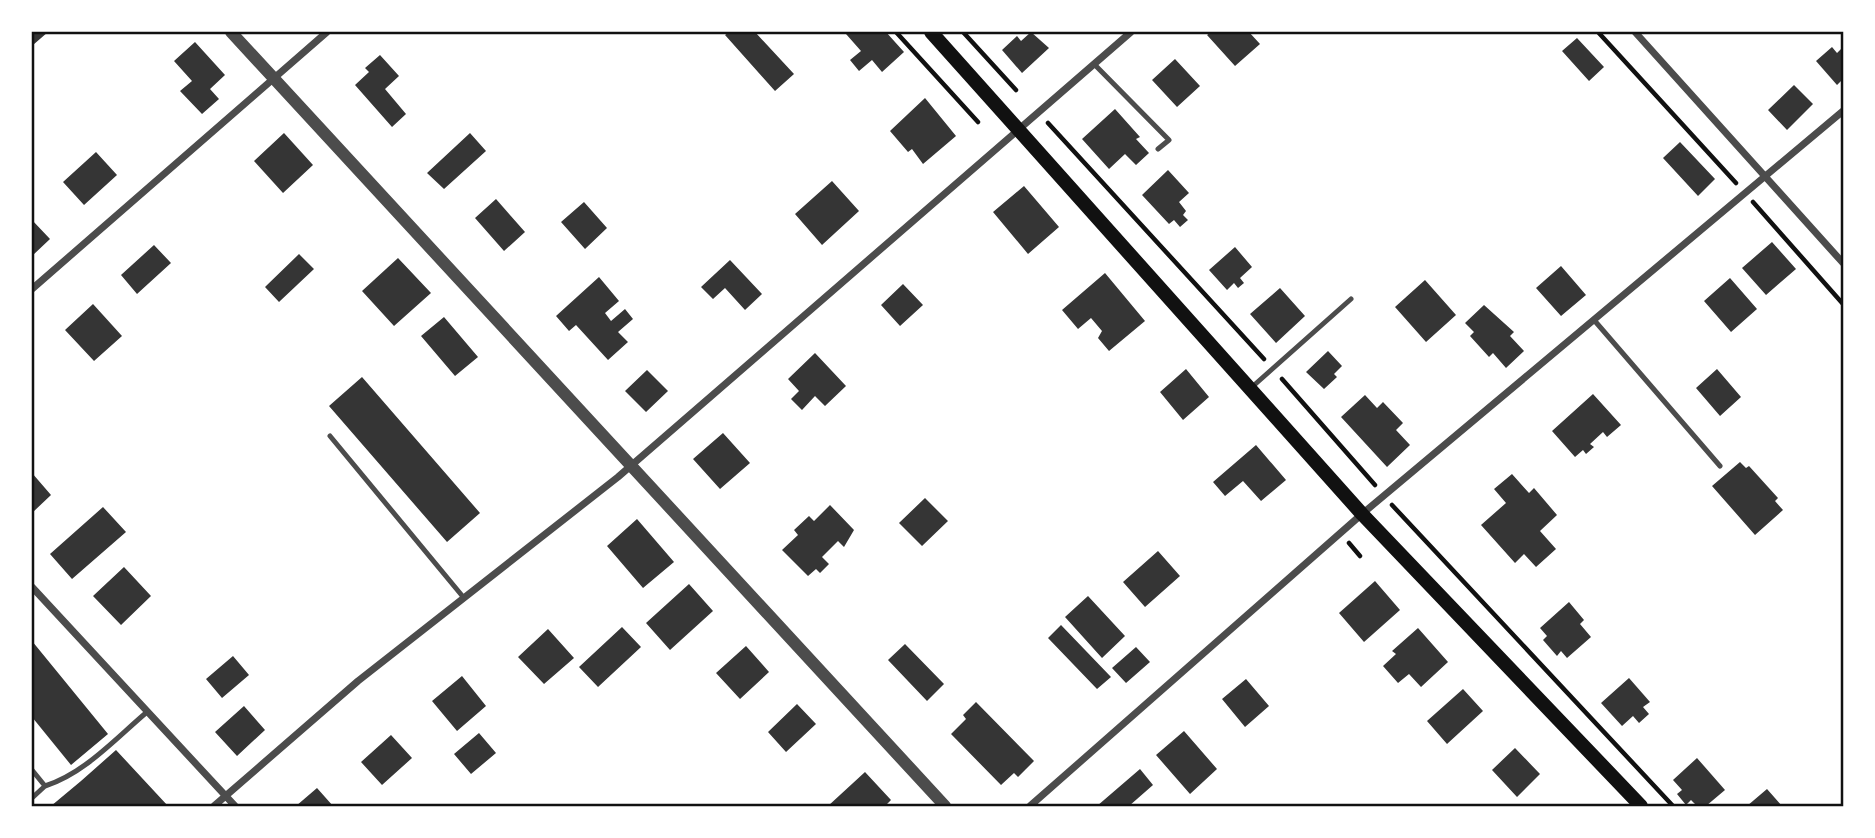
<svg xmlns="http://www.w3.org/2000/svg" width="1875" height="838" viewBox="0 0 1875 838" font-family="Overpass,sans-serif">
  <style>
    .building { fill: #353535 }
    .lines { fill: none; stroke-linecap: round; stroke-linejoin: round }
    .path { stroke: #111; stroke-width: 4.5 }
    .service { stroke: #4c4c4c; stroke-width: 5 }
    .minor { stroke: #4c4c4c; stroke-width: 7 }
    .tertiary { stroke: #4c4c4c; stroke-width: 12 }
    .secondary { stroke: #111; stroke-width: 14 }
    .neatline { fill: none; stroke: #111; stroke-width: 2.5 }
  </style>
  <rect width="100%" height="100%" fill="#fff"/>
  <path class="building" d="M32,32H48L33,45Z
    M729,32H755L794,74L775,91L725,35Z
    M849,32H886L904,52L882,72L872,60L859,71L850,60L861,51L846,34Z
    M1031,32L1049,48L1022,73L1002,50L1017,36L1021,41Z
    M1211,32H1249L1260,44L1235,66L1207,35Z
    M1577,38L1604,67L1589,81L1562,51Z
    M195,42L225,75L210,89L219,99L202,114L180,91L192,81L174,61Z
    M1832,47L1837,53L1843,47V79L1837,85L1816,61Z
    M380,55L399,76L385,89L406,114L392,127L355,85L369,72L365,68Z
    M1175,59L1200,86L1177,107L1152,80Z
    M1794,85L1813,104L1787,130L1768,110Z
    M925,98L956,136L923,164L912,149L908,152L890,131Z
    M1115,109L1140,137L1136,139L1149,153L1136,165L1125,154L1109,169L1082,139Z
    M284,133L313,165L283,193L254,161Z
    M470,133L486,151L444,189L427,173Z
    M1680,142L1715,179L1698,196L1663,158Z
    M96,152L117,175L84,205L63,182Z
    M1168,170L1189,193L1179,202L1186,211L1183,215L1188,220L1180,227L1174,220L1169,224L1142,195Z
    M832,181L859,211L822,245L795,214Z
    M1024,186L1059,227L1028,254L993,212Z
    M496,199L525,232L504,251L475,218Z
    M584,202L607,228L585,249L561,222Z
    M32,220L50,239L32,256Z
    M1772,242L1796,269L1766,295L1742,268Z
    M154,245L171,263L137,294L121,275Z
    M1235,247L1252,267L1240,278L1244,283L1238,288L1234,283L1227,290L1209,270Z
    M299,254L314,269L279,302L265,287Z
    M398,258L431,293L394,326L362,291Z
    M730,260L762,294L745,310L725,288L713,299L701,287Z
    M1561,266L1586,295L1561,316L1536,288Z
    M1105,273L1145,321L1109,351L1098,338L1102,331L1091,318L1078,329L1062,310Z
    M599,277L619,301L605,313L611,321L625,309L633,319L618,332L628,342L608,360L576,325L569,331L556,316Z
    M1730,278L1757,309L1731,332L1704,301Z
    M1425,280L1456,315L1426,342L1395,307Z
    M903,284L923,305L900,326L881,305Z
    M1280,288L1305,316L1276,343L1250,314Z
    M93,304L122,336L94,361L65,330Z
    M1484,305L1514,332L1510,336L1524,351L1506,368L1493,353L1489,357L1470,336L1474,332L1465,323Z
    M444,317L478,357L455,376L421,336Z
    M1328,351L1342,366L1334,374L1337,377L1324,389L1306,372Z
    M815,353L846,386L825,406L815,396L802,410L791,399L799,391L788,379Z
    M1186,369L1209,397L1183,420L1160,392Z
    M1717,369L1741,397L1720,416L1696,388Z
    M647,370L668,391L646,412L625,391Z
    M362,377L480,513L447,542L329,406Z
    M1593,394L1621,425L1607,437L1603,432L1590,444L1594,447L1586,454L1583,450L1575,457L1552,431Z
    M1365,395L1377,408L1383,402L1403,423L1396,430L1410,445L1387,467L1341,417Z
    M723,433L750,463L720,489L693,459Z
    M1256,445L1286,480L1261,501L1243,481L1225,496L1213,482Z
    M1740,462L1746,468L1749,466L1778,498L1775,501L1783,510L1755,535L1712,486Z
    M32,473L51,495L32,513Z
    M1512,474L1529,493L1534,488L1557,515L1540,531L1556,549L1536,567L1524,554L1515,563L1481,525L1506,503L1494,489Z
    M925,498L948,521L922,546L899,523Z
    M830,505L854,530L844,547L838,541L822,557L829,564L820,573L816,569L808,576L782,550L798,535L794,530L809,516L814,521Z
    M103,507L126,532L72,579L50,554Z
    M637,519L674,562L643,588L607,546Z
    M1158,551L1180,576L1145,607L1123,582Z
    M124,567L151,596L121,625L93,596Z
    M1375,581L1400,610L1364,642L1339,613Z
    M689,584L713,611L670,650L646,623Z
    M1088,596L1125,636L1102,658L1065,617Z
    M1569,602L1584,620L1580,624L1591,637L1567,658L1561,651L1557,656L1543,640L1547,636L1540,628Z
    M1061,625L1111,677L1097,689L1048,638Z
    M622,627L641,647L598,687L579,667Z
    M1418,628L1448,662L1421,687L1409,674L1398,683L1383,666L1396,654L1392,651Z
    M548,629L574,658L544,684L518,657Z
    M32,641L108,734L71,765L32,717Z
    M905,644L944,684L927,701L888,660Z
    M746,646L769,672L740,699L716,673Z
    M1136,647L1150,662L1126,683L1112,668Z
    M233,656L249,675L222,698L206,679Z
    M462,676L486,706L457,731L432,701Z
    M1629,678L1650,702L1643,707L1649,714L1639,723L1633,716L1622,726L1601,703Z
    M1246,679L1269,706L1245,727L1222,699Z
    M1463,689L1483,711L1447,744L1427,721Z
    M976,702L1034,761L1018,777L1014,773L1001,785L951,734L966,719L963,715Z
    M797,704L816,724L786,752L768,732Z
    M244,706L265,730L237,756L215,732Z
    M1184,731L1217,769L1190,794L1156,755Z
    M479,733L496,753L471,774L454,754Z
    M391,735L412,758L382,785L361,762Z
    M1515,748L1540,774L1517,797L1492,770Z
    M116,750L168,806H51L81,781Z
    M1697,758L1725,790L1706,806H1697L1691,800L1686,805L1677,794L1682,790L1673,780Z
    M1140,769L1153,785L1129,806H1097Z
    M865,772L891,800L885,806H828Z
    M317,788L333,806H296Z
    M1767,789L1782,806H1747Z"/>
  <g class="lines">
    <path class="path" d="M896,32L978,122
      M963,32L1016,90
      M1598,32L1736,183
      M1048,123L1264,359
      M1753,202L1843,304
      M1282,379L1375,485
      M1392,505L1673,806
      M1349,543L1360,556"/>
    <path class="service" d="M1094,64L1169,140L1158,149
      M1594,320L1720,466
      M1252,387L1351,299
      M330,436L464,598
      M32,770L45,786L32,798
      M45,786C85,773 115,739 147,712"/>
    <path class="minor" d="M1635,32L1843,263
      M32,289L327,32
      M32,587L235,806
      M214,806L358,681L618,477L1131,32
      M1030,806L1362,514L1843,111"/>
    <path class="tertiary" d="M231,32L945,806"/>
    <path class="secondary" d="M931,32L1362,514L1641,806"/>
  </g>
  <rect width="1875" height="838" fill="none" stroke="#ffffff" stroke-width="66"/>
  <rect x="33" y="33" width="1809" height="772" class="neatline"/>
</svg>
